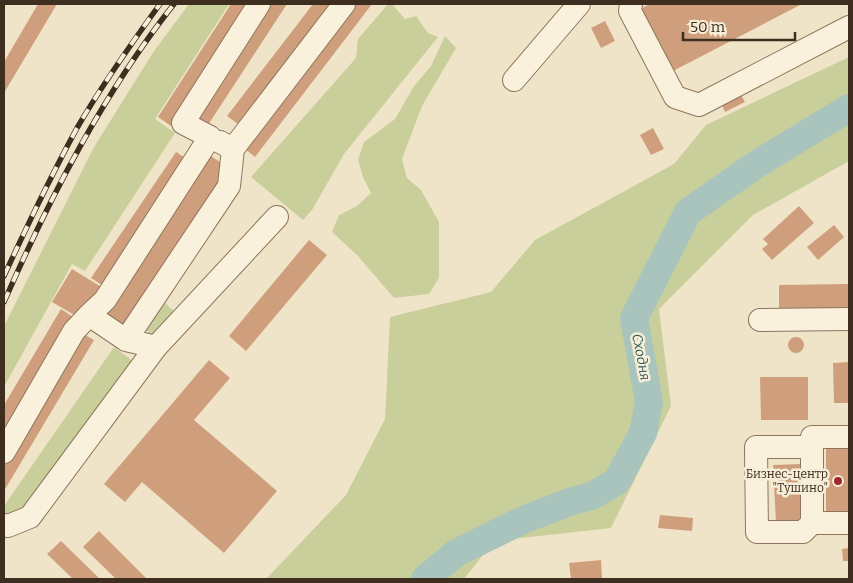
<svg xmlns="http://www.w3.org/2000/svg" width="853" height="583" viewBox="0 0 853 583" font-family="Bitter,serif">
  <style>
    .green { fill: #c9cf9b }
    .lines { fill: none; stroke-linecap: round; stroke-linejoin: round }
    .river { stroke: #a9c4bc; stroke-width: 28 }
    .building { fill: #cf9f7d }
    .minor-casing { stroke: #8d765c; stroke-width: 24 }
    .minor { stroke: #faf1dc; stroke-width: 22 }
    .rail-casing { stroke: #3d2e20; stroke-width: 5.5 }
    .rail { stroke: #f7eed8; stroke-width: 4; stroke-dasharray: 11; stroke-linecap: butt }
    .poi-dot { fill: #9e2a2b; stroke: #f7eed8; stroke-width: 2 }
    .labels { text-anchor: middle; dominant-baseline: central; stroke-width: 5; stroke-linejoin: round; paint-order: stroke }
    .poi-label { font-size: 12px; fill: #3d2e20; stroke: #f7eed8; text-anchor: end }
    .water-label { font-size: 14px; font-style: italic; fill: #2f5d5a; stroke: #f7eed8 }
  </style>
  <rect width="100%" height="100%" fill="#f0e4c8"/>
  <path class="green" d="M189,4H229L155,119L175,133L85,271L72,264L4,387V326L94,147L154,51Z
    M388,4H392L405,19L416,16L428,33L438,37L344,154L312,210L303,220L251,177L356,58L358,39Z
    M445,36L456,48L422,106L402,159L407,178L421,190L439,222V278L429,294L394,298L358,256L332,232L339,215L357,206L371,193L363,177L358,160L364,142L395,119L414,86L431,66Z
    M849,57V161L753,215L659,309L671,406L611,528L494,541L464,579H266L346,495L385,419L390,317L491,292L535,240L674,164L706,125Z
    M161,299L178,315L160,335L149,334L144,325Z
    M114,347L130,359L138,370L24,509L4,522V506Z"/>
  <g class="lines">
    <path class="river" d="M425,579L456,553L523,520L572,501L592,496L617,481L643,433L649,402L634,318L688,212L757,164L849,108"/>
  </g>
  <path class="building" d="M38,4H57L4,93V62Z
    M231,4H249L171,126L158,117Z
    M268,4H287L206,128L194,120Z
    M313,4H336L242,127L227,116Z
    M349,4H372L255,157L240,145Z
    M650,4H802L673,71L640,9Z
    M605,21L615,41L601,48L591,28Z
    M740,93L745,102L725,112L721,103Z
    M653,128L664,149L651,155L640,135Z
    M176,152L190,161L105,287L91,278Z
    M208,154L223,164L224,175L121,328L106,318L107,305Z
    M799,206L814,223L772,260L762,249L768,244L763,239Z
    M834,225L844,237L818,260L807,247Z
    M309,240L327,255L246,351L229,336Z
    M72,269L103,288L76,316L52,302Z
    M849,284V312L779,313V285Z
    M61,309L73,317L4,434V405Z
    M80,332L94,340L4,491V459Z
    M788 345a8 8 0 1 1 16 0a8 8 0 1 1-16 0Z
    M209,360L230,378L194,420L277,491L224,553L142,482L125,502L104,484Z
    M849,362V403H834L833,363Z
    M760,377H808V420H761Z
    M826,446H849V517H826Z
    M802,464L804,521L776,522L773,465Z
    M660,515L693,518L692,531L658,528Z
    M99,531L147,579H116L83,547Z
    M61,541L100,579H73L47,554Z
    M849,548V561H843L842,549Z
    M601,560L602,579H571L569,563Z"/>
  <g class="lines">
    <g class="minor-casing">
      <path id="minor" d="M631,4L630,11L675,97L699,105L849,27
        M514,80L579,4
        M220,142L233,149L344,4
        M89,315L105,300L210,137L183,123L259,4
        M760,320L849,319
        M126,340L229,186L233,149
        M849,437H812V523H849
        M812,447H756L757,532H803L812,523
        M4,452L74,331L89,315L126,340L156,347
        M4,525L8,526L30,517L156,347L277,217"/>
    </g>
    <use href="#minor" class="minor"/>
    <g class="rail-casing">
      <path id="rail" d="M4,276C27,226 51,176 77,128C102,85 131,44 160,4
        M4,302C50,197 103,94 174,4"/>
    </g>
    <use href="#rail" class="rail"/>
  </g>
  <circle class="poi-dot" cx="838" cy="481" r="5"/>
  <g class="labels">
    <g class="poi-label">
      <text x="828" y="474">Бизнес-центр<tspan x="828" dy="14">"Тушино"</tspan></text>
    </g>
    <g class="water-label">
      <text transform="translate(641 357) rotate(79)">Сходня</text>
    </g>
  </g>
  <rect width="853" height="583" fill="none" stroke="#3d2e20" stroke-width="10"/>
  <path d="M683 32v8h112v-8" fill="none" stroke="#3d2e20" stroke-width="2.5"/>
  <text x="690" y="32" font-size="15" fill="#3d2e20" stroke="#f7eed8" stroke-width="4" paint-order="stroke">50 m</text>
</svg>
